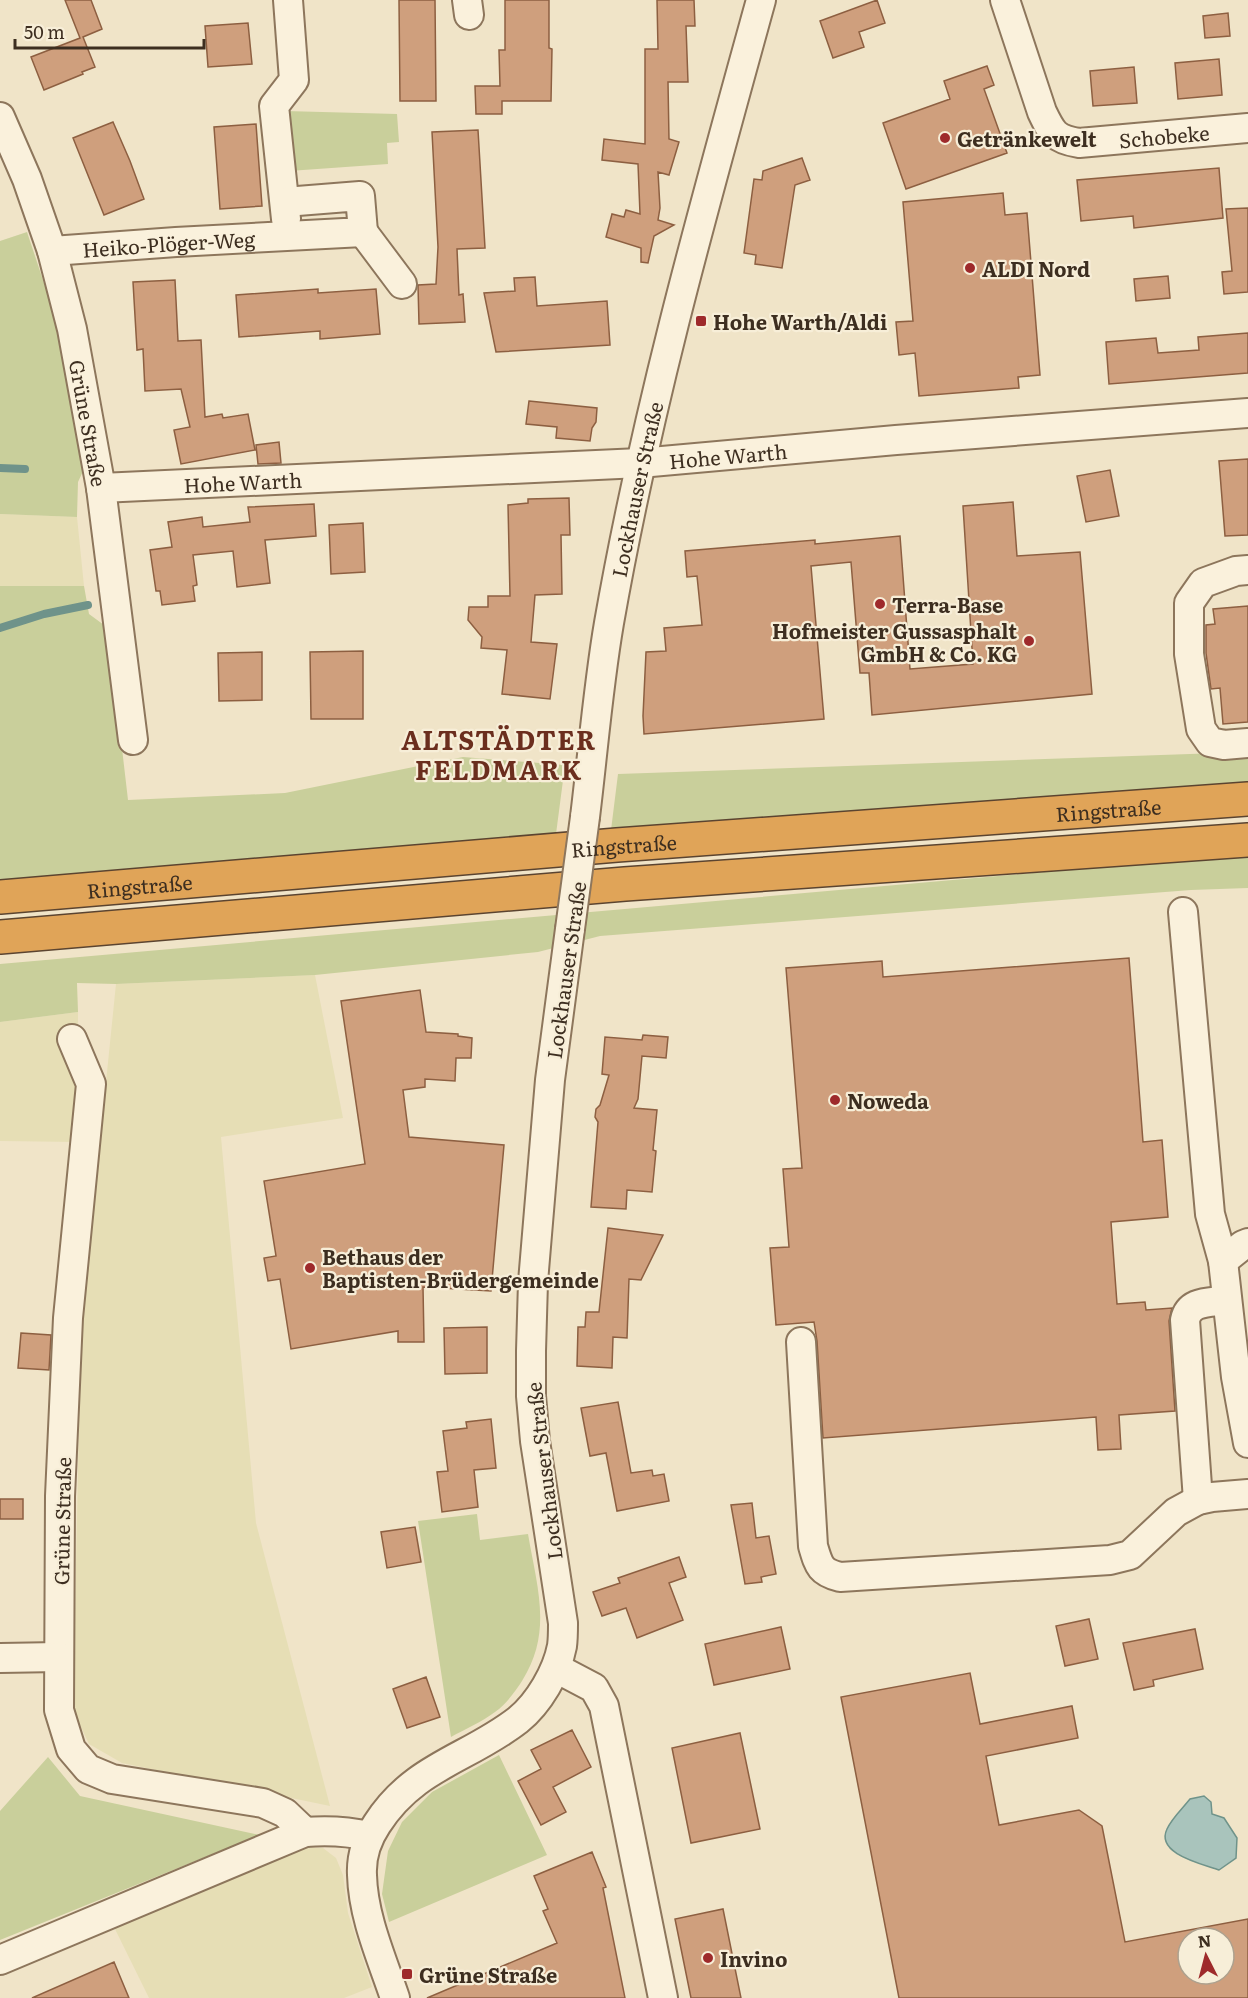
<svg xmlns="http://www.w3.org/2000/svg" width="1248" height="1998" viewBox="0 0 1248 1998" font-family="Literata,serif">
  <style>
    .farmland { fill: #e6deb5 }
    .green { fill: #c9cf9b }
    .water { fill: #a9c4bc; stroke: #6f938a; stroke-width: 1.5 }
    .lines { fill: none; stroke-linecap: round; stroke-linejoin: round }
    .stream { stroke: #6f938a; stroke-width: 8 }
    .building { fill: #cf9f7d; stroke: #8d5f41; stroke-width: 1.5; fill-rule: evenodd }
    .minor-casing { stroke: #8d765c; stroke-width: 32 }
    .highway-casing { stroke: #5b4430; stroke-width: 36 }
    .minor { stroke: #faf1dc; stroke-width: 28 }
    .highway { stroke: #e0a458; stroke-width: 33 }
    .minor-bridge-casing { stroke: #8d765c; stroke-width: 32; stroke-linecap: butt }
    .minor-bridge { stroke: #faf1dc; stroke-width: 28 }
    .poi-dot { fill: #9e2a2b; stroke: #f7eed8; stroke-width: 2 }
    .labels { text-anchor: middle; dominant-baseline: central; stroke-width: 4.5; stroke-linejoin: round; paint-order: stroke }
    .street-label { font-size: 20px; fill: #3d2e20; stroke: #f7eed8 }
    .poi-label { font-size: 20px; font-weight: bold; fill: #3d2e20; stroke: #f7eed8; text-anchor: start }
    .district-label { font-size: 26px; font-weight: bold; letter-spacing: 1.5px; fill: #6b2e1e; stroke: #f7eed8 }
  </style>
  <rect width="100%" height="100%" fill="#f0e4c8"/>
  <path class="farmland" d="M0,514L77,517L84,586H0Z
    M315,975L343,1118L221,1137L256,1523L330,1806L122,1763L89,1744L73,1710L81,1327L116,984Z
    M78,1012V1142L0,1141V1022Z
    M302,1847L323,1848L336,1858L343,1875L348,1913L372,1987L344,1998H149L114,1927Z"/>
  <path class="green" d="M285,111L397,114L399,142L387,143L388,164L289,171Z
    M27,232L58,325L84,469L78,482L77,517L0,514V241Z
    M0,586H84L89,614L108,628L128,800L285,793L463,757L565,765L556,834L0,882Z
    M1248,752V783L611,830L618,774Z
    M1248,854V888L1191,890L600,936L538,952L315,975L116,984L77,983L78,1012L0,1022V964Z
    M477,1514L480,1540L528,1534C537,1587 553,1632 522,1681C515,1692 506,1704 495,1712C482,1722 465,1729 451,1737L418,1521Z
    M499,1755L547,1855L389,1922L382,1894L388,1851L402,1822L432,1792Z
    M48,1757L80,1796L260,1835L0,1940V1811Z"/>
  <path class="water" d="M1204,1796L1211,1802L1212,1814L1224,1818L1237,1838L1236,1858L1219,1870C1203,1864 1155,1854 1167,1829C1172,1818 1183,1808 1190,1799Z"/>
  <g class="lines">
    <path class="stream" d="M0,468L25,469
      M0,628L44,614L88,605"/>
  </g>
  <path class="building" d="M65,0H91L102,29L83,37L95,67L82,72L83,74L44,90L31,57L80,38Z
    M399,0H435L436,101H400Z
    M505,0H549V48L552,49L551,101H502V114H476L475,86H500L499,50H505Z
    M657,0H694L695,26H686L688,82H668L669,139L679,142L669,175L658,172L660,208L658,220L674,225L654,236L648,263L641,262V248L606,237L612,214L624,217L626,210L640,214L638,164L602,160L604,139L645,144V49H658Z
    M877,0L885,23L859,32L864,47L833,58L820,21Z
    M1228,13L1230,36L1205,38L1203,16Z
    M248,23L252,64L208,67L205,26Z
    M1219,59L1222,95L1178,99L1175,63Z
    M987,66L994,85L984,89L1007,153L906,189L883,123L950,99L944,81Z
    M1134,67L1137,103L1093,106L1090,71Z
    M113,122L130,161L144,199L104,215L73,138Z
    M256,124L262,206L220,209L214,127Z
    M478,130L485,248L457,249L459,295L463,294L465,322L419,324L418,285L436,284L438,247L432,132Z
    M802,158L810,180L795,185L782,268L755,264L756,255L744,253L754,179L762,180L763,171Z
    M1219,168L1223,218L1134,228L1133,216L1081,221L1077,180Z
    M1003,193L1005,215L1027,213L1040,375L1018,377L1019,388L919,396L915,353L899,355L896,322L913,321L903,202Z
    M1248,208V292L1224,294L1222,272L1232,271L1226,209Z
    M1168,276L1170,298L1136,301L1134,279Z
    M535,277L537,306L607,301L610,345L496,352L484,293L515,291L514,278Z
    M175,280L178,341L201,340L205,417L222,414L223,418L248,414L255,450L181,464L174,430L190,427L181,389L145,391L143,349L137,350L133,282Z
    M318,289V293L376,289L380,334L320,339V331L239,337L236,295Z
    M1248,333V373L1109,384L1106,342L1156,338L1158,353L1199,350L1198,337Z
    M529,401L597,408L596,422L592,428L590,441L556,438L557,427L526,424Z
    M279,442L281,463L258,464L256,445Z
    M1248,459V535L1225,536L1219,461Z
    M1110,470L1119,516L1086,522L1077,476Z
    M569,498L570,535H561L562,594L535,595L531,642L557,644L550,699L502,694L507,650L481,648L482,637L468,620L469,607H488V596H510L508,505L528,503V499Z
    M1013,502L1017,556L1080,552L1092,694L872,715L869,673H860L851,562L811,566L824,719L644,734L643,716L646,652L666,651L664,628L702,625L697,576L687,577L685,551L815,540V544L900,536L910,669L973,664L963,506Z
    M314,504L316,536L265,540L270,583L237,587L233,551L193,555L197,585L193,586L195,601L162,605L160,591H156L150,550L172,547L168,522L202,517L203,527L250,522L248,507Z
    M363,523L365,572L331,574L329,525Z
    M1248,606V722L1223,724L1220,688L1211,689L1206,653V625L1215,624L1213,609Z
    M363,651V719H311L310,652Z
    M262,652V700L219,701L218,653Z
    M1129,958L1143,1142L1162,1140L1168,1217L1111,1222L1117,1304L1145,1302L1146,1310L1172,1308L1169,1321L1175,1411L1119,1415L1121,1449L1098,1450L1096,1417L823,1438L817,1341L814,1322L776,1325L770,1248L789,1247L783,1169L802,1168L786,968L882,961L883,977Z
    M420,990L426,1032L458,1034V1036L472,1038L471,1058H456L455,1081L425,1079V1087L403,1090L409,1137L504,1145L491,1291L423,1287L424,1342H398V1331L291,1349L280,1279L268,1281L264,1258L276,1256L264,1181L365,1164L341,1001Z
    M643,1035L668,1037L666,1058L642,1056L638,1099L634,1108L657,1110L653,1150L656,1151L652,1192L627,1190L626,1209L591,1207L598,1122L595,1117L596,1109L600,1105L609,1075L602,1074L605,1037L642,1040Z
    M608,1228L663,1235L641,1280L629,1279L627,1338L613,1337L612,1368L577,1366L578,1327H585L586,1312H599Z
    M487,1327V1373L445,1374L444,1328Z
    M21,1333L51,1335L49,1370L18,1368Z
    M618,1402L631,1473L652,1470L653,1476L664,1474L669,1501L617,1511L606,1453L590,1456L581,1408Z
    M491,1419L496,1468L474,1470L478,1507L442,1512L437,1472L448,1471L443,1431L467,1428L466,1422Z
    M0,1499H23V1519H0Z
    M752,1503L756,1538L769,1536L776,1574L761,1577L762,1582L745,1584L731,1505Z
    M415,1527L421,1562L387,1568L381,1532Z
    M679,1557L686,1577L669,1583L683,1620L637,1638L626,1608L602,1616L593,1592L620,1583L618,1578Z
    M1089,1619L1098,1659L1065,1666L1056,1626Z
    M781,1627L790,1669L714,1685L705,1644Z
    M1195,1629L1203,1669L1153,1680L1154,1686L1134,1690L1123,1643Z
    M970,1673L980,1724L1072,1706L1078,1738L986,1756L999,1825L1079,1810L1102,1826L1125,1942L1248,1919V1998H899L841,1697ZM1188,1938H1224V1974H1188Z
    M426,1677L440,1717L407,1728L393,1689Z
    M572,1730L591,1767L553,1787L566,1812L541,1825L518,1781L541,1769L531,1750Z
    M740,1733L760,1829L691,1843L672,1748Z
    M592,1852L606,1887L603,1888L625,1998H427L557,1943L543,1911L548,1909L534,1876Z
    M723,1909L741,1998H691L675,1919Z
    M114,1962L129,1998H32Z"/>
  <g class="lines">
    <g class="minor-casing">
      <g id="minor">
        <path d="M467,0L469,15"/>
        <path id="s1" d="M1005,0L1042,112C1052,133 1055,139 1079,143L1248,128"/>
        <path id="s2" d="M0,117L27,179L52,251L72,329L101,488L133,740"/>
        <path d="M286,219L274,106L294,80L288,0"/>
        <path d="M363,232L402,284"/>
        <path id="s3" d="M52,251L176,242L363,232L360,196L285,202"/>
        <path id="s4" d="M101,488L640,463L896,440L1248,413"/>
        <path d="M1248,570L1236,571L1203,583L1189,603V654L1201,729L1210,742L1224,745L1248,743"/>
        <path id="s5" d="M585,817C593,752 598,687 609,623C646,412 704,206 761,0"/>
        <path d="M1183,912L1210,1214L1223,1261L1236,1377L1248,1443"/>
        <path d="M72,1039L91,1084L68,1318L60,1496L59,1710L71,1749L88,1769L112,1779L263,1803L285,1813L305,1832"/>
        <path d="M1223,1261L1243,1245L1248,1243"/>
        <path d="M801,1342L813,1546C819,1566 820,1572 840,1577L1110,1560L1130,1555L1176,1512L1198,1500L1212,1497L1248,1494"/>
        <path d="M1198,1500L1185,1320C1189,1300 1210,1303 1227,1300"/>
        <path d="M0,1658L59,1657"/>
        <path d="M556,1668L594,1688L604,1706L663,1998"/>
        <path d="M0,1960L305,1832C328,1830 347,1831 369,1836"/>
        <path d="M395,1998C382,1959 363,1917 362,1875C361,1856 367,1839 377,1824C414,1766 468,1759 518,1720C539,1703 557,1672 562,1646C563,1639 563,1631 563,1623L535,1441L531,1396V1351L533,1282L550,1080L570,929"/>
      </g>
    </g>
    <g class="highway-casing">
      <g id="highway">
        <path id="s6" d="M0,897L617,845L1248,799"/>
        <path d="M0,937L625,884L1248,840"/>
      </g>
    </g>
    <use href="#minor" class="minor"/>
    <use href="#highway" class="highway"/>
    <g class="minor-bridge-casing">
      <path id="minor-bridge" d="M570,929L585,817"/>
    </g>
    <use href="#minor-bridge" class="minor-bridge"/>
  </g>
  <g class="poi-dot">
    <circle cx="945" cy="138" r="6"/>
    <circle cx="970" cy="268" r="6"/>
    <rect x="695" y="315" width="12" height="12" rx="3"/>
    <circle cx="880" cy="604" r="6"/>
    <circle cx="1029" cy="641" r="6"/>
    <circle cx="835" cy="1100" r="6"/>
    <circle cx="310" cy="1268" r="6"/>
    <circle cx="708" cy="1958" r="6"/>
    <rect x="401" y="1968" width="12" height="12" rx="3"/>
  </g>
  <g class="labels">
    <g class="street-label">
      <text stroke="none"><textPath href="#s1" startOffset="255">Schobeke</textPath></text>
      <text stroke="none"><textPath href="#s3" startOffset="117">Heiko-Plöger-Weg</textPath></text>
      <text stroke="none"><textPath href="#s2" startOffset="320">Grüne Straße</textPath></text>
      <text stroke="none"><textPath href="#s4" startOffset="628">Hohe Warth</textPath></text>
      <text stroke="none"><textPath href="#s4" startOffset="142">Hohe Warth</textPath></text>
      <text stroke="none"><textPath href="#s5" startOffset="332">Lockhauser Straße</textPath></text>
      <text stroke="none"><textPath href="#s6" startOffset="1112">Ringstraße</textPath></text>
      <text stroke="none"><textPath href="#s6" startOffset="626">Ringstraße</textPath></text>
      <text stroke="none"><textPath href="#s6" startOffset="140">Ringstraße</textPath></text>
      <text transform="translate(565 970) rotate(-82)">Lockhauser Straße</text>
      <text transform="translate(543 1471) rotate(-97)">Lockhauser Straße</text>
      <text transform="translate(61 1521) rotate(-89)">Grüne Straße</text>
    </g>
    <g class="poi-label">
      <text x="957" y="138">Getränkewelt</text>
      <text x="982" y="268">ALDI Nord</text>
      <text x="713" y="321">Hohe Warth/Aldi</text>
      <text x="892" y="604">Terra-Base</text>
      <text x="1017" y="630" text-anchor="end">Hofmeister Gussasphalt<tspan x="1017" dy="23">GmbH &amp; Co. KG</tspan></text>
      <text x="847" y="1100">Noweda</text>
      <text x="322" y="1256">Bethaus der<tspan x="322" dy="23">Baptisten-Brüdergemeinde</tspan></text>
      <text x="720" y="1958">Invino</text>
      <text x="419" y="1974">Grüne Straße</text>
    </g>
    <g class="district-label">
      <text x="499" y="738">ALTSTÄDTER<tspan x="499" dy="30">FELDMARK</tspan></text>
    </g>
  </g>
  <g transform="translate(1206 1956) rotate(354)"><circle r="28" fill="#f7eed8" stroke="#ada18e" stroke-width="1.5"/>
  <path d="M0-4.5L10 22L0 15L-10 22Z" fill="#9e2a2b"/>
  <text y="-9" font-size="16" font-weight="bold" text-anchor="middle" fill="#3d2e20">N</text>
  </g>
  <path d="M15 39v9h189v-9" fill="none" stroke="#3d2e20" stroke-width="3"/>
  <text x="24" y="39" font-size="18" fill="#3d2e20" stroke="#f7eed8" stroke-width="4.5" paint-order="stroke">50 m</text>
</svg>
